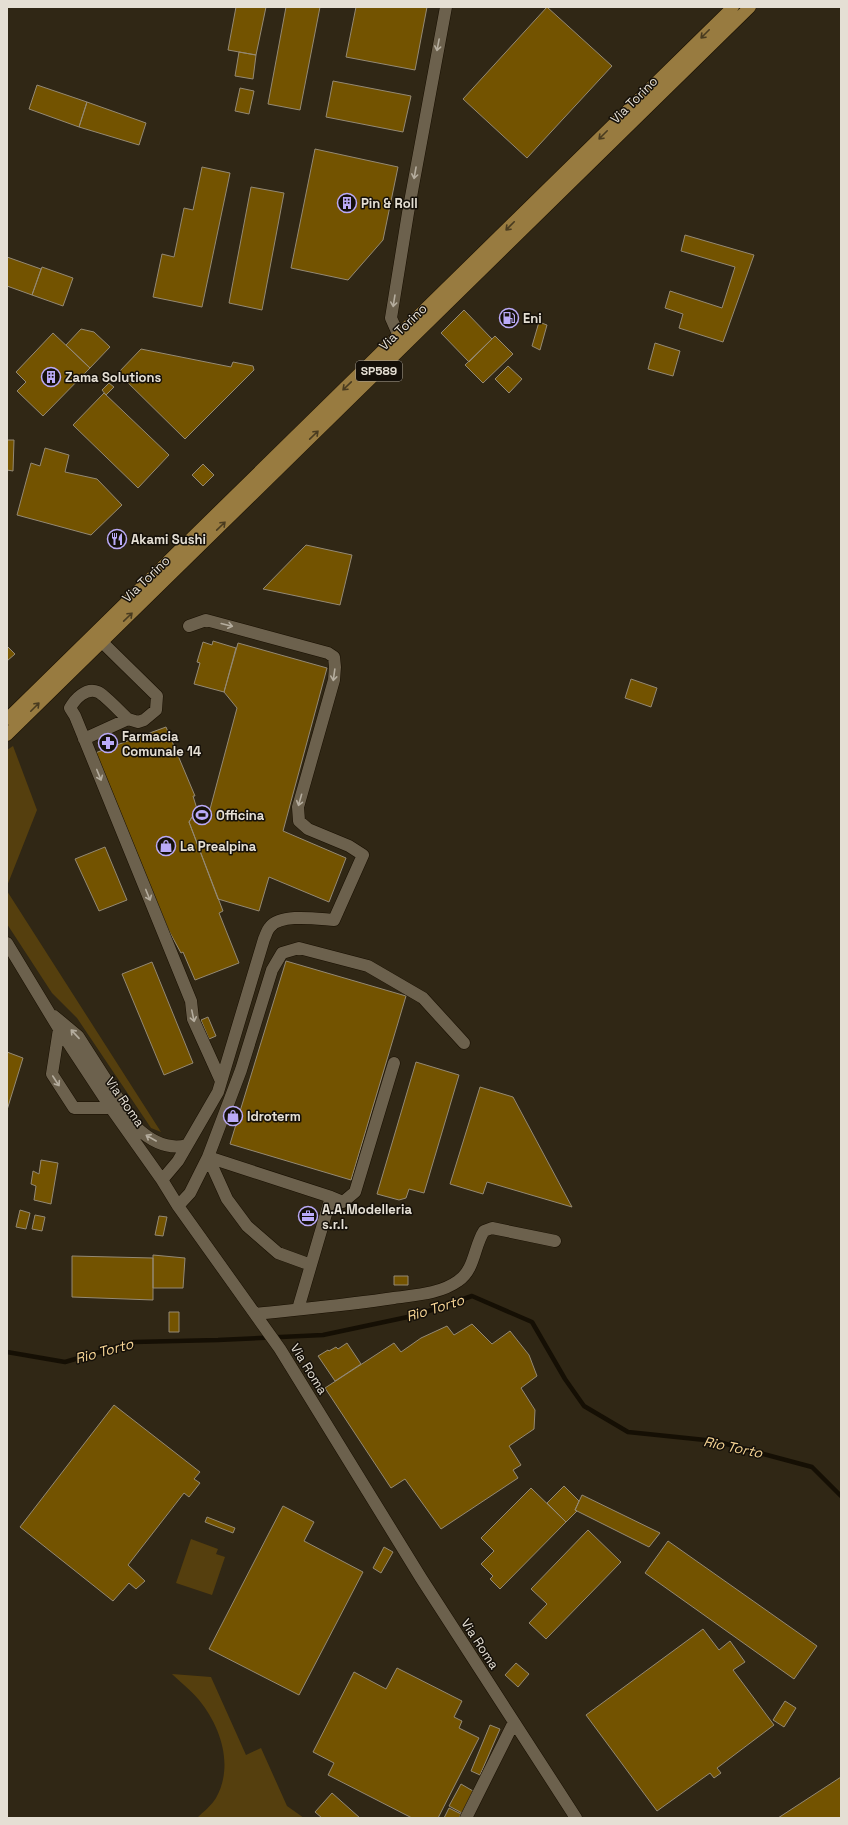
<svg xmlns="http://www.w3.org/2000/svg" width="848" height="1825" viewBox="0 0 848 1825" font-family="'Space Grotesk',sans-serif">
  <style>
    .green { fill: #553f0e }
    .lines { fill: none; stroke-linecap: round; stroke-linejoin: round }
    .stream { stroke: #150f04; stroke-width: 4.5 }
    .building { fill: #735300; stroke: #948974 }
    .minor-casing { stroke: #180f01; stroke-width: 13 }
    .major-casing { stroke: #180f01; stroke-width: 13 }
    .minor { stroke: #6c614d; stroke-width: 12 }
    .major { stroke: #987b40; stroke-width: 12 }
    .oneway { stroke: #493b1f }
    .oneway2 { stroke: #b5ad9e }
    .labels { text-anchor: middle; dominant-baseline: central; stroke-width: 3; stroke-linejoin: round; paint-order: stroke }
    .shield { fill: #151009; stroke: #a7a197; stroke-width: 1 }
    .shield-label { font-size: 12px; font-weight: bold; fill: #e5dfd4 }
    .street-label { font-size: 13px; fill: #e5dfd4; stroke: #151009 }
    .poi-label { font-size: 13px; font-weight: bold; fill: #e5dfd4; stroke: #151009; text-anchor: start }
    .water-label { font-size: 14px; font-style: italic; fill: #f7d595; stroke: #151009 }
  </style>
  <rect width="100%" height="100%" fill="#302715"/>
  <path class="green" d="M13,746L37,810L7,886V750Z
    M7,891L161,1132L151,1128L77,1018L52,993L7,924Z
    M191,1539L218,1549L216,1554L225,1557L212,1595L176,1583Z
    M172,1674L211,1677L246,1755L261,1748L287,1806L304,1818H197C203,1812 212,1805 216,1798C234,1766 221,1727 199,1700C192,1691 181,1683 172,1674Z"/>
  <g class="lines">
    <path class="stream" d="M7,1352L65,1362L134,1342L218,1340L323,1335L417,1315L472,1296L532,1322L565,1379L584,1406L628,1432L715,1441L812,1467L841,1496"/>
  </g>
  <path class="building" d="M236,7H266L256,55L228,50Z
    M286,7H320L300,110L268,104Z
    M356,7H427L415,70L346,57Z
    M547,7L612,66L527,158L463,99Z
    M239,52L256,55L253,79L235,76Z
    M333,81L411,96L403,132L326,117Z
    M37,85L87,102L79,127L29,109Z
    M240,88L254,91L249,114L235,111Z
    M87,102L146,123L139,145L79,127Z
    M315,149L398,167L383,240L348,280L291,268Z
    M202,167L230,173L202,307L153,297L162,254L174,257L184,208L193,210Z
    M251,187L284,193L262,310L229,303Z
    M685,235L754,255L723,342L679,328L683,314L665,308L670,291L722,308L735,267L681,251Z
    M7,257L41,269L32,295L7,286Z
    M42,267L73,278L63,306L32,295Z
    M464,310L492,339L469,362L441,333Z
    M539,322L547,325L540,350L532,346Z
    M81,329L94,332L110,347L90,368L66,345Z
    M53,333L90,368L43,416L17,391L26,382L16,372Z
    M495,336L513,354L483,383L465,365Z
    M655,343L680,351L673,376L648,369Z
    M141,349L231,367L233,362L253,366L254,370L185,439L118,373Z
    M508,366L522,379L509,393L495,379Z
    M109,383L114,387L106,395L102,390Z
    M104,393L169,455L138,488L73,425Z
    M7,440H14L13,471L7,470Z
    M45,448L69,455L65,472L97,479L122,505L91,535L17,515L31,463L40,466Z
    M203,464L214,475L203,486L192,475Z
    M306,545L352,555L340,605L263,589Z
    M213,641L236,648L224,692L194,684L200,663L197,662L203,642L212,645Z
    M238,643L327,668L283,831L346,858L329,902L269,877L259,911L218,899L189,822L197,809L209,813L237,708L224,692Z
    M7,646L15,654L7,661Z
    M631,679L657,688L651,707L625,698Z
    M166,727L195,796H193L197,809L189,822L223,911L219,913L239,963L195,980L183,952L181,953L168,929L95,753Z
    M105,847L127,900L99,911L75,859Z
    M286,961L406,996L351,1180L230,1144Z
    M152,962L193,1063L164,1075L122,974Z
    M208,1017L216,1036L209,1039L201,1020Z
    M7,1052L23,1058L7,1110Z
    M416,1062L459,1075L424,1193L409,1189L406,1198L399,1200L377,1194Z
    M480,1087L513,1097L572,1207L487,1182L483,1194L450,1184Z
    M41,1160L58,1163L51,1204L34,1200L36,1186L31,1184L33,1171L39,1174Z
    M20,1210L30,1213L26,1229L16,1227Z
    M35,1215L45,1217L42,1231L32,1229Z
    M159,1216L167,1217L163,1236L155,1235Z
    M153,1255L185,1258L183,1288H153Z
    M72,1256L153,1258V1300L72,1297Z
    M394,1276H408V1285H394Z
    M169,1312H179V1332H169Z
    M472,1324L492,1344L510,1331L529,1355L537,1376L521,1388L535,1410L534,1429L509,1446L521,1465L513,1470L518,1478L441,1529L405,1479L391,1488L325,1388L394,1343L401,1352L421,1338L447,1326L454,1335Z
    M347,1343L361,1364L335,1381L318,1356L328,1350L329,1351L336,1347L338,1349Z
    M114,1405L200,1472L194,1479L200,1483L189,1497L184,1493L128,1565L145,1581L136,1589L129,1583L113,1601L20,1527Z
    M564,1486L579,1501L575,1510L577,1511L566,1522L547,1503Z
    M531,1488L566,1522L500,1589L490,1579L493,1576L481,1564L494,1551L481,1538Z
    M582,1495L660,1533L649,1547L575,1510Z
    M283,1506L314,1522L304,1541L363,1572L299,1695L209,1649Z
    M207,1517L235,1528L233,1533L205,1522Z
    M588,1530L621,1562L546,1639L529,1623L547,1604L531,1589Z
    M668,1541L817,1646L794,1679L645,1573Z
    M384,1547L393,1552L381,1573L373,1568Z
    M703,1629L719,1650L730,1641L745,1662L733,1670L774,1725L717,1768L721,1773L714,1778L710,1773L657,1811L586,1715Z
    M516,1663L529,1674L518,1687L505,1675Z
    M397,1668L462,1701L454,1717L462,1721L459,1728L479,1738L438,1818H412L328,1775L334,1763L313,1752L354,1672L386,1689Z
    M785,1701L796,1708L784,1727L773,1720Z
    M490,1725L500,1729L480,1775L471,1771Z
    M841,1777V1818H778Z
    M461,1784L473,1791L462,1813L449,1806Z
    M332,1793L360,1818H322L315,1812Z
    M449,1808L461,1814L459,1818H444Z"/>
  <g class="lines">
    <g class="minor-casing">
      <path id="minor" d="M399,336L391,318L408,213L446,7
        M128,719C121,713 105,695 98,692C86,687 75,699 70,708L75,716L191,1001L193,1019L221,1081
        M84,739L128,719L138,722L144,720L156,710L157,696L102,642
        M7,943L59,1029L111,1108L162,1180L178,1206L280,1349L421,1578L576,1818
        M54,1016L78,1036L137,1128C151,1141 168,1150 187,1145
        M59,1029L52,1074L74,1108H111
        M208,1157L227,1199L247,1226L278,1253L311,1265
        M208,1157L331,1197
        M162,1180L178,1161L218,1092L264,939C266,935 267,930 270,927C281,913 318,919 334,920L363,855L349,846L308,829L299,821L298,807L334,680L335,667L334,657L328,653L206,620L189,626
        M178,1206L190,1193L208,1157L241,1070L272,970L282,953L299,948L368,966L423,998L464,1043
        M298,1309L331,1197L343,1202L355,1192L394,1063
        M255,1314C301,1309 348,1305 394,1298C415,1295 440,1294 458,1281C475,1270 474,1246 484,1231L492,1228L555,1241
        M466,1818L514,1722"/>
    </g>
    <g class="major-casing">
      <path id="major" d="M7,719L733,7
        M7,735L750,7"/>
    </g>
    <use href="#minor" class="minor"/>
    <use href="#major" class="major"/>
  </g>
  <defs><path id="oneway-shaft" d="M-6 0H5M1.5-3L5.5 0L1.5 3" fill="none" stroke-width="1.6" stroke-linecap="round" stroke-linejoin="round"/></defs>
  <g class="oneway">
    <use href="#oneway-shaft" transform="translate(705 34) rotate(135)"/>
    <use href="#oneway-shaft" transform="translate(603 135) rotate(135)"/>
    <use href="#oneway-shaft" transform="translate(510 226) rotate(135)"/>
    <use href="#oneway-shaft" transform="translate(347 386) rotate(136)"/>
    <use href="#oneway-shaft" transform="translate(314 435) rotate(-44)"/>
    <use href="#oneway-shaft" transform="translate(221 526) rotate(-44)"/>
    <use href="#oneway-shaft" transform="translate(128 617) rotate(-44)"/>
    <use href="#oneway-shaft" transform="translate(35 707) rotate(-45)"/>
  </g>
  <g class="oneway2">
    <use href="#oneway-shaft" transform="translate(438 45) rotate(101)"/>
    <use href="#oneway-shaft" transform="translate(415 173) rotate(100)"/>
    <use href="#oneway-shaft" transform="translate(394 301) rotate(99)"/>
    <use href="#oneway-shaft" transform="translate(227 625) rotate(14)"/>
    <use href="#oneway-shaft" transform="translate(334 675) rotate(98)"/>
    <use href="#oneway-shaft" transform="translate(99 775) rotate(68)"/>
    <use href="#oneway-shaft" transform="translate(300 800) rotate(106)"/>
    <use href="#oneway-shaft" transform="translate(148 895) rotate(68)"/>
    <use href="#oneway-shaft" transform="translate(193 1016) rotate(78)"/>
    <use href="#oneway-shaft" transform="translate(75 1034) rotate(-133)"/>
    <use href="#oneway-shaft" transform="translate(56 1081) rotate(57)"/>
    <use href="#oneway-shaft" transform="translate(151 1138) rotate(-150)"/>
  </g>
  <defs>
    <g id="building-ring" transform="scale(1)"><circle r="9.5" fill="#151009" stroke="#baaaf7" stroke-width="1.5"/><path d="M-4-6H4V6H1V3H-1V6H-4ZM-2.5-4.3h1.7v1.8h-1.7ZM.8-4.3h1.7v1.8H.8ZM-2.5-1h1.7V.8h-1.7ZM.8-1h1.7V.8H.8Z" fill="#baaaf7"/></g>
    <g id="fuel-ring" transform="scale(1)"><circle r="9.5" fill="#151009" stroke="#baaaf7" stroke-width="1.5"/><path d="M-5.5-6h7V0h2V4h1.3V-2.5L3-4.5l.8-.8L6-3V5H2.5V1h-1V6h-7ZM-4.2-4.7v3.2H.2V-4.7Z" fill="#baaaf7"/></g>
    <g id="restaurant-ring" transform="scale(1)"><circle r="9.5" fill="#151009" stroke="#baaaf7" stroke-width="1.5"/><path d="M-5-6h1v4h1v-4h1v4h1v-4h1v5L-1.5 .5V6h-2V.5L-5-1ZM5-6V6H3V1.5H1.5Q1.5-4 5-6Z" fill="#baaaf7"/></g>
    <g id="pharmacy-ring" transform="scale(1)"><circle r="9.5" fill="#151009" stroke="#baaaf7" stroke-width="1.5"/><path d="M-2-6h4v4h4v4h-4v4h-4v-4h-4v-4h4Z" fill="#baaaf7"/></g>
    <g id="stadium-ring" transform="scale(1)"><circle r="9.5" fill="#151009" stroke="#baaaf7" stroke-width="1.5"/><path d="M0-5a6.5 5 0 1 0 0 10a6.5 5 0 1 0 0-10ZM-3.5-1.8h7v3.6h-7Z" fill="#baaaf7"/></g>
    <g id="shop-ring" transform="scale(1)"><circle r="9.5" fill="#151009" stroke="#baaaf7" stroke-width="1.5"/><path d="M-5-2.5h2.3a2.7 3.5 0 0 1 5.4 0H5L5.5 6h-11ZM-1.5-2.5h3a1.5 2.3 0 0 0-3 0Z" fill="#baaaf7"/></g>
    <g id="office-ring" transform="scale(1)"><circle r="9.5" fill="#151009" stroke="#baaaf7" stroke-width="1.5"/><path d="M-6-3h4V-5.5h4V-3h4V5H-6ZM-1-4.5V-3h2v-1.5ZM-6 0V1H6V0Z" fill="#baaaf7"/></g>
  </defs>
  <g fill-rule="evenodd">
    <use href="#building-ring" x="347" y="203"/>
    <use href="#fuel-ring" x="509" y="318"/>
    <use href="#building-ring" x="51" y="377"/>
    <use href="#restaurant-ring" x="117" y="539"/>
    <use href="#pharmacy-ring" x="108" y="743"/>
    <use href="#stadium-ring" x="202" y="815"/>
    <use href="#shop-ring" x="166" y="846"/>
    <use href="#shop-ring" x="233" y="1116"/>
    <use href="#office-ring" x="308" y="1216"/>
  </g>
  <g class="labels">
    <rect class="shield" x="356" y="361" width="46" height="20" rx="3"/>
    <g class="shield-label">
      <text x="379" y="371">SP589</text>
    </g>
    <g class="street-label">
      <text transform="translate(634 100) rotate(-45)">Via Torino</text>
      <text transform="translate(403 327) rotate(-44)">Via Torino</text>
      <text transform="translate(146 579) rotate(-44)">Via Torino</text>
      <text transform="translate(125 1102) rotate(55)">Via Roma</text>
      <text transform="translate(309 1369) rotate(58)">Via Roma</text>
      <text transform="translate(480 1644) rotate(57)">Via Roma</text>
    </g>
    <g class="poi-label">
      <text x="361" y="203">Pin &amp; Roll</text>
      <text x="523" y="318">Eni</text>
      <text x="65" y="377">Zama Solutions</text>
      <text x="131" y="539">Akami Sushi</text>
      <text x="122" y="736">Farmacia<tspan x="122" dy="15">Comunale 14</tspan></text>
      <text x="216" y="815">Officina</text>
      <text x="180" y="846">La Prealpina</text>
      <text x="247" y="1116">Idroterm</text>
      <text x="322" y="1209">A.A.Modelleria<tspan x="322" dy="15">s.r.l.</tspan></text>
    </g>
    <g class="water-label">
      <text transform="translate(435 1308) rotate(-17)">Rio Torto</text>
      <text transform="translate(104 1351) rotate(-15)">Rio Torto</text>
      <text transform="translate(733 1447) rotate(12)">Rio Torto</text>
    </g>
  </g>
  <rect width="848" height="1825" fill="none" stroke="#e5dfd4" stroke-width="16"/>
</svg>
